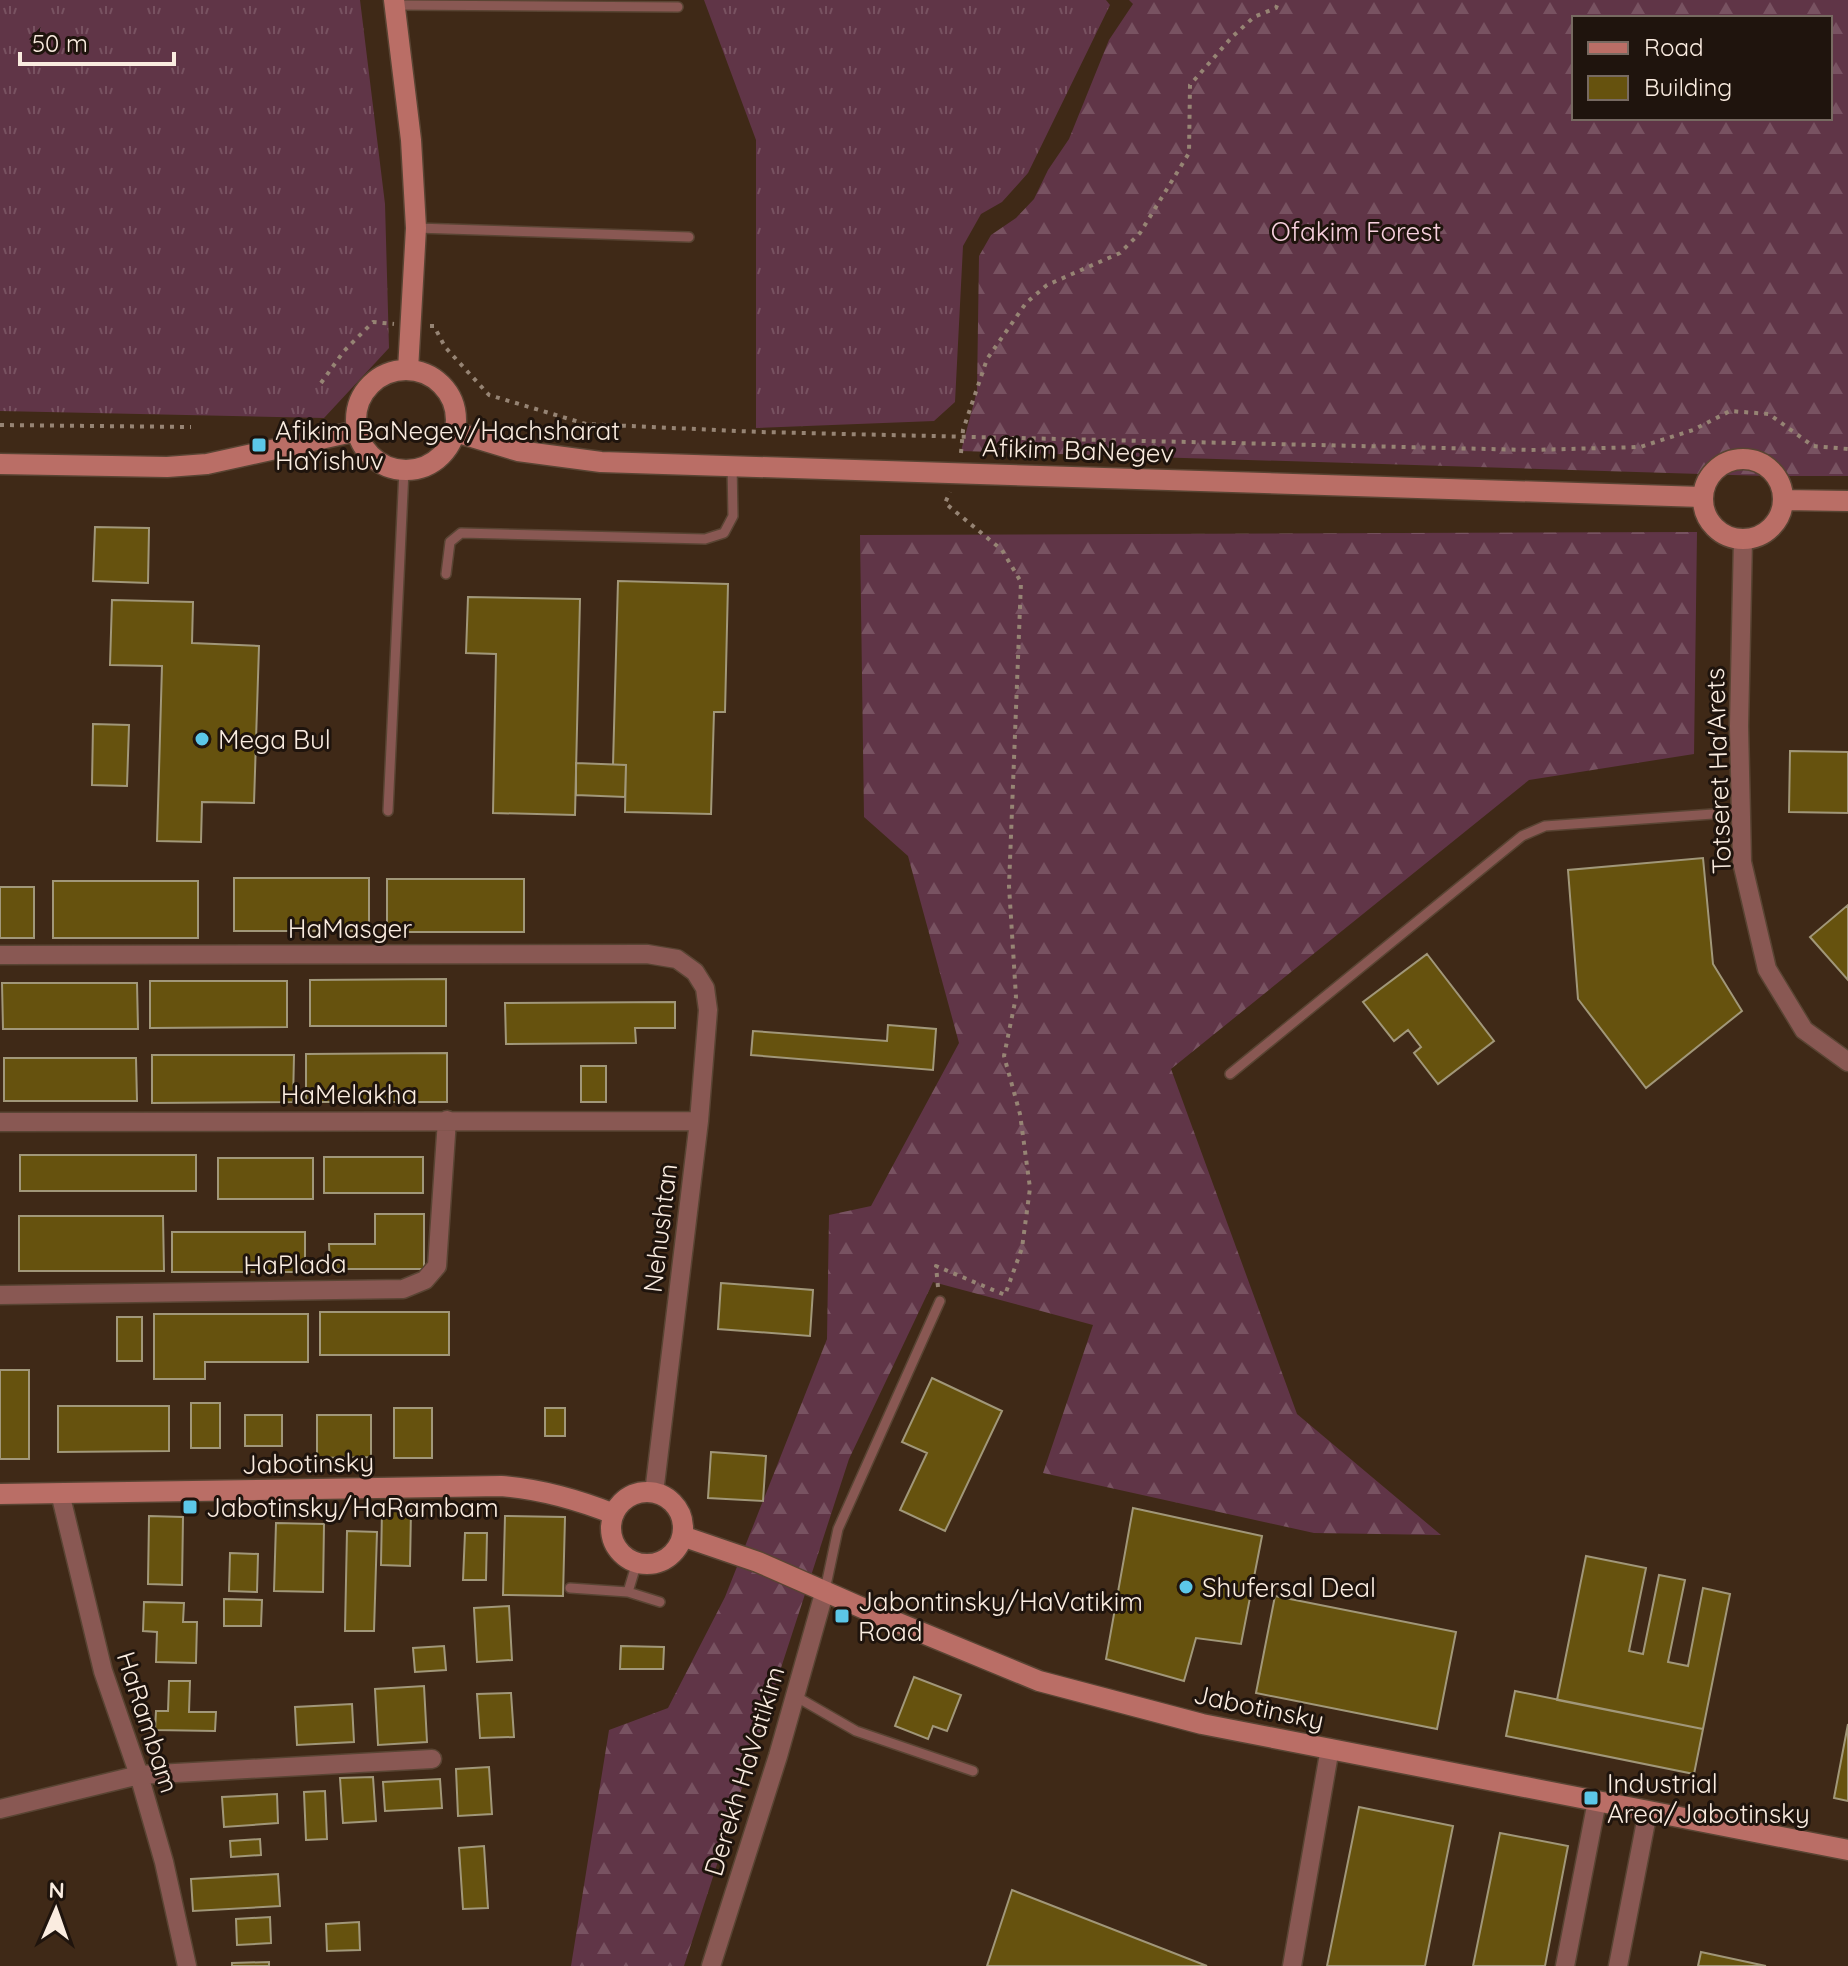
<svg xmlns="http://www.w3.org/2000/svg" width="1848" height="1966" viewBox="0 0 1848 1966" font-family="Quicksand,sans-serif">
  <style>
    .grass { fill: url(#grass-tufts) }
    .forest { fill: url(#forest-firs); fill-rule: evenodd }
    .building { fill: #66520e; stroke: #a19779; stroke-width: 2 }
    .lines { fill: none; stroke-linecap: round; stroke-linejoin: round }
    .lane-casing { stroke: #594433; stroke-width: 12 }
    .street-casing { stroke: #594433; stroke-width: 21 }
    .secondary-casing { stroke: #594433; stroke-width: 23 }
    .path { stroke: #968474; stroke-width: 4; stroke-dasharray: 4 6; stroke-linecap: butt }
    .lane { stroke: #895853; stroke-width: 9 }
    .street { stroke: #895853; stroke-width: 18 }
    .secondary { stroke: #ba6e66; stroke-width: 20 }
    .poi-dot { fill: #5cc7e8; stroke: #1f140d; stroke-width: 3 }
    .labels { text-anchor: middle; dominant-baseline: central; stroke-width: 6; stroke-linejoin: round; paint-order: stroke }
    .park-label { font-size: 26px; fill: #f8d1df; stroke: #1f140d }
    .poi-label { font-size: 26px; fill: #faece0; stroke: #1f140d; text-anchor: start }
    .street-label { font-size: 26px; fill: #faece0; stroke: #1f140d }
  </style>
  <defs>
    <pattern id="grass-tufts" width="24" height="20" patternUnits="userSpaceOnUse" patternTransform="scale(2)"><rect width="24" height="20" fill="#603547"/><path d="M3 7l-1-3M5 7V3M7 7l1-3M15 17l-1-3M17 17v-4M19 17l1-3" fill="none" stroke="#785261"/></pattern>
    <pattern id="forest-firs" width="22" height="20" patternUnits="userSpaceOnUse" patternTransform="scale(2)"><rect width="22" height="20" fill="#603547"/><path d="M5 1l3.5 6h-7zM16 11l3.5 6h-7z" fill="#785261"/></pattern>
  </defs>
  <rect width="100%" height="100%" fill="#3f2917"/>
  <path class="grass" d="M0,0H360L385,204L389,348L324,418L0,411Z
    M704,0H1106L1110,5L1028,173L1002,202L981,214L963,246L955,402L934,421L756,428V140Z"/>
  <path class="forest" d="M1129,0H1848V476H1765L961,451L977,391L979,256L991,235L1016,218L1034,199L1048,170L1069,139L1109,40L1133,4ZM1830,18V118H1574V18Z
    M1697,532L1694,754L1529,780L1171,1069L1297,1414L1441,1535L1314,1533L1043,1473L1093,1325L933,1282L849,1459L684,1966H571L609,1730L668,1708L725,1597L827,1339L829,1215L871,1206L959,1043L908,856L864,817L860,535Z"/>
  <path class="building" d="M95,527L149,528L148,583L93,581Z
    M618,581L728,584L725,712H714L711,814L625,812L626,765H613Z
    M468,597L580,599L575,815L493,813L496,654L466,653Z
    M112,600L193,602L192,643L259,646L254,803L202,802L201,842L157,841L162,666L110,665Z
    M93,724L129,725L127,786L92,785Z
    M1790,751L1848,752V813L1789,812Z
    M576,763L626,765L625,797L576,795Z
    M1703,858L1713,964L1742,1011L1646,1088L1578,999L1568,870Z
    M234,878H369V931H234Z
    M387,879H524V932H387Z
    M53,881H198V938H53Z
    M0,887H34V938H0Z
    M1848,905V980L1810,937Z
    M1427,954L1494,1041L1438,1084L1414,1053L1421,1047L1408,1030L1394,1041L1363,1002Z
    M446,979V1026H310V980Z
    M150,981H287V1027L150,1028Z
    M2,983H137L138,1029H3Z
    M675,1002V1028H635L636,1043L506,1044L505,1003Z
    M888,1025L936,1029L933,1070L751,1055L753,1031L887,1041Z
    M447,1053V1102H306V1054Z
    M152,1055H294L293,1102L152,1103Z
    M4,1058H136L137,1101H4Z
    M581,1066H606V1102H581Z
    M20,1155H196V1191H20Z
    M324,1157H423V1193H324Z
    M218,1158H313V1199H218Z
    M375,1214H424V1269H330L329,1244H375Z
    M19,1216H163L164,1271H19Z
    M172,1232H305V1272H172Z
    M721,1283L813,1290L810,1336L718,1329Z
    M320,1312H449V1355H320Z
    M154,1314H308V1362H205V1379H154Z
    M117,1317H142V1361H117Z
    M0,1370H29V1459H0Z
    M932,1378L1002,1411L945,1531L900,1510L927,1453L902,1442Z
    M191,1403H220V1448H191Z
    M58,1406H169V1451L58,1452Z
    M394,1408H432V1458H394Z
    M545,1408H565V1436H545Z
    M245,1415H282V1446H245Z
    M317,1415H371V1457L317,1458Z
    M711,1452L766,1456L763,1501L708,1498Z
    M1133,1508L1262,1536L1241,1644L1196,1638L1184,1681L1106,1659Z
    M382,1509L411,1510L410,1566L381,1565Z
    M149,1516L183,1517L182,1585L148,1584Z
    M505,1516L565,1517L563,1596L503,1595Z
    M276,1523L324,1524L323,1592L274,1591Z
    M347,1531L377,1532L374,1631H345Z
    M465,1533H487L486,1580H463Z
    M230,1553L258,1554L257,1592L229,1591Z
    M1586,1556L1646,1568L1629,1651L1643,1654L1659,1575L1685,1580L1668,1662L1688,1666L1703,1588L1730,1594L1703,1729L1557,1700Z
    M1275,1596L1456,1632L1437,1729L1256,1693Z
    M224,1599L262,1600L261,1626H224Z
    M144,1602L184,1603L183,1622H197L196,1663L156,1662L157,1632L143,1631Z
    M509,1606L512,1660L477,1662L474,1608Z
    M444,1646L446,1670L415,1672L413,1648Z
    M621,1646L664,1647L663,1669H620Z
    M914,1677L961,1695L947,1731L933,1726L928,1739L895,1726Z
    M169,1681H190L189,1712H216L215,1731L155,1730L156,1711H168Z
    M424,1686L427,1742L378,1745L375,1689Z
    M1515,1691L1703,1729L1694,1774L1506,1736Z
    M511,1693L514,1737L480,1738L477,1694Z
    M352,1704L354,1742L297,1745L295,1707Z
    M1848,1724V1801L1834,1798Z
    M489,1767L492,1814L458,1816L456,1769Z
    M373,1777L376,1821L343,1823L340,1778Z
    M440,1779L442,1808L385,1811L383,1782Z
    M325,1791L327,1839L306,1840L304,1792Z
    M277,1794L278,1823L224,1827L222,1797Z
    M1359,1807L1453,1826L1425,1966H1327Z
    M1500,1833L1568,1846L1545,1966H1473Z
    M260,1839L261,1855L231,1857L230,1841Z
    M484,1846L488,1908L463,1909L459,1848Z
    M278,1874L280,1906L193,1911L191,1879Z
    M1012,1890L1207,1966H987Z
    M270,1917L271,1943L237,1945L236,1919Z
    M359,1922L360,1950L327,1951L326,1924Z
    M1701,1952L1766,1966H1698Z
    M269,1962V1966H232V1963Z"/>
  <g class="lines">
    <g class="lane-casing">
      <path id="lane" d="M395,5L678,7
        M416,228L689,237
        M446,574L450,542L461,533L705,539L724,533L733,516L732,465
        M388,811L404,470
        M1230,1074L1522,836L1545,826L1741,812
        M570,1588L628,1592L660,1602
        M825,1590L838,1529L940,1301
        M628,1592L637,1562
        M795,1696L856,1731L973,1771"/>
    </g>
    <g class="street-casing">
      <path id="street" d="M1743,539L1739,726L1742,862L1767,969L1804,1030L1848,1062
        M0,955L647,954L677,959L695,972L705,988L708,1010L699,1121L654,1493
        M0,1122L699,1121
        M0,1295L403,1289L425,1280L437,1266L447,1120
        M60,1493L103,1671L139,1775L164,1862L187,1966
        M0,1809L139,1775L432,1759
        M711,1966L778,1756L825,1590
        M1292,1966L1330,1748
        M1565,1966L1597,1801
        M1618,1966L1648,1811"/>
    </g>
    <g class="secondary-casing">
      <path id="secondary" d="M394,0L411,140L416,228L408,370
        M356 420a50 50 0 1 1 100 0a50 50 0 1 1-100 0Z
        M455,432L518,451L601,462L1702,497
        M1703 499a40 40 0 1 1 80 0a40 40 0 1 1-80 0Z
        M0,464L167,467L207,464L357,431
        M1784,500L1848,501
        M611 1528a36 36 0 1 1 72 0a36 36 0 1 1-72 0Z
        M0,1494L501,1486C541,1489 576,1499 614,1514
        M682,1536L758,1562L874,1613L1039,1681L1202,1724L1848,1850"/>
    </g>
    <path class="path" d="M430,326H434L445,347L489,395L586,424L760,432L1531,450L1640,447L1693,430L1730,411L1769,414L1813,446L1848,449
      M321,383L344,351L373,322L394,324
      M0,425L191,427
      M961,453L963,430L987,359L1026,303L1047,285L1120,253L1140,233L1189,153L1190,85L1232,37L1254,17L1276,8L1279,0
      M938,1287L936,1266L1005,1295L1022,1248L1030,1188L1020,1114L1004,1056L1016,997L1009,886L1021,582L1002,550L945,503L950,492"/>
    <use href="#lane" class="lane"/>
    <use href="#street" class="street"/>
    <use href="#secondary" class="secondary"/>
  </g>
  <g class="poi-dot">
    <rect x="251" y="437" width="16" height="16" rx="4"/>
    <circle cx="202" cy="739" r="8"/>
    <rect x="182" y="1499" width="16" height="16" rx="4"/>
    <circle cx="1186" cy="1587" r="8"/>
    <rect x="834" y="1608" width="16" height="16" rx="4"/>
    <rect x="1583" y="1790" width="16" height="16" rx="4"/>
  </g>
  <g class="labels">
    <g class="park-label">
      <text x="1356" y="231">Ofakim Forest</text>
    </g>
    <g class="poi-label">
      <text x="275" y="430">Afikim BaNegev/Hachsharat<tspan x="275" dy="30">HaYishuv</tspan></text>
      <text x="218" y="739">Mega Bul</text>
      <text x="206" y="1507">Jabotinsky/HaRambam</text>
      <text x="1202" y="1587">Shufersal Deal</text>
      <text x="858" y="1601">Jabontinsky/HaVatikim<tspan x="858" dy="30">Road</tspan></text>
      <text x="1607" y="1783">Industrial<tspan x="1607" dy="30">Area/Jabotinsky</tspan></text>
    </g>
    <g class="street-label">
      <text transform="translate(1078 450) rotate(2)">Afikim BaNegev</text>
      <text transform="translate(1718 771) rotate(-92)">Totseret Ha'Arets</text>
      <text x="350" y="928">HaMasger</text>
      <text x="349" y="1094">HaMelakha</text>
      <text transform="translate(660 1228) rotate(-83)">Nehushtan</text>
      <text transform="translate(295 1264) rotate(-1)">HaPlada</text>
      <text transform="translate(308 1463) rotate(-1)">Jabotinsky</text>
      <text transform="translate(1259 1707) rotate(12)">Jabotinsky</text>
      <text transform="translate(148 1722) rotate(72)">HaRambam</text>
      <text transform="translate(744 1771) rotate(-73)">Derekh HaVatikim</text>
    </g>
  </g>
  <rect x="1572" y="16" width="260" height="104" fill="#1f140d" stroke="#776a61" stroke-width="2"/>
  <rect x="1588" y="42" width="40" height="12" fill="#ba6e66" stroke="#776a61" stroke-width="2"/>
  <text x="1644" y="56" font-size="24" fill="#faece0">Road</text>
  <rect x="1588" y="76" width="40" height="24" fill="#66520e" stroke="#776a61" stroke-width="2"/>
  <text x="1644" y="96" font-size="24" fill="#faece0">Building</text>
  <g transform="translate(56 1910) rotate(2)" stroke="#1f140d" stroke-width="6" paint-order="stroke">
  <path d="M0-6L14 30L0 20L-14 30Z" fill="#faece0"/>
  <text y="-12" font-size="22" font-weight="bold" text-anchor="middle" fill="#faece0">N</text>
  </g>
  <path d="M20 52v12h154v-12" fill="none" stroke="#faece0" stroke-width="4"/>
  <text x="32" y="52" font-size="24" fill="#faece0" stroke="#1f140d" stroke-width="6" paint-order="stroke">50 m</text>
</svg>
